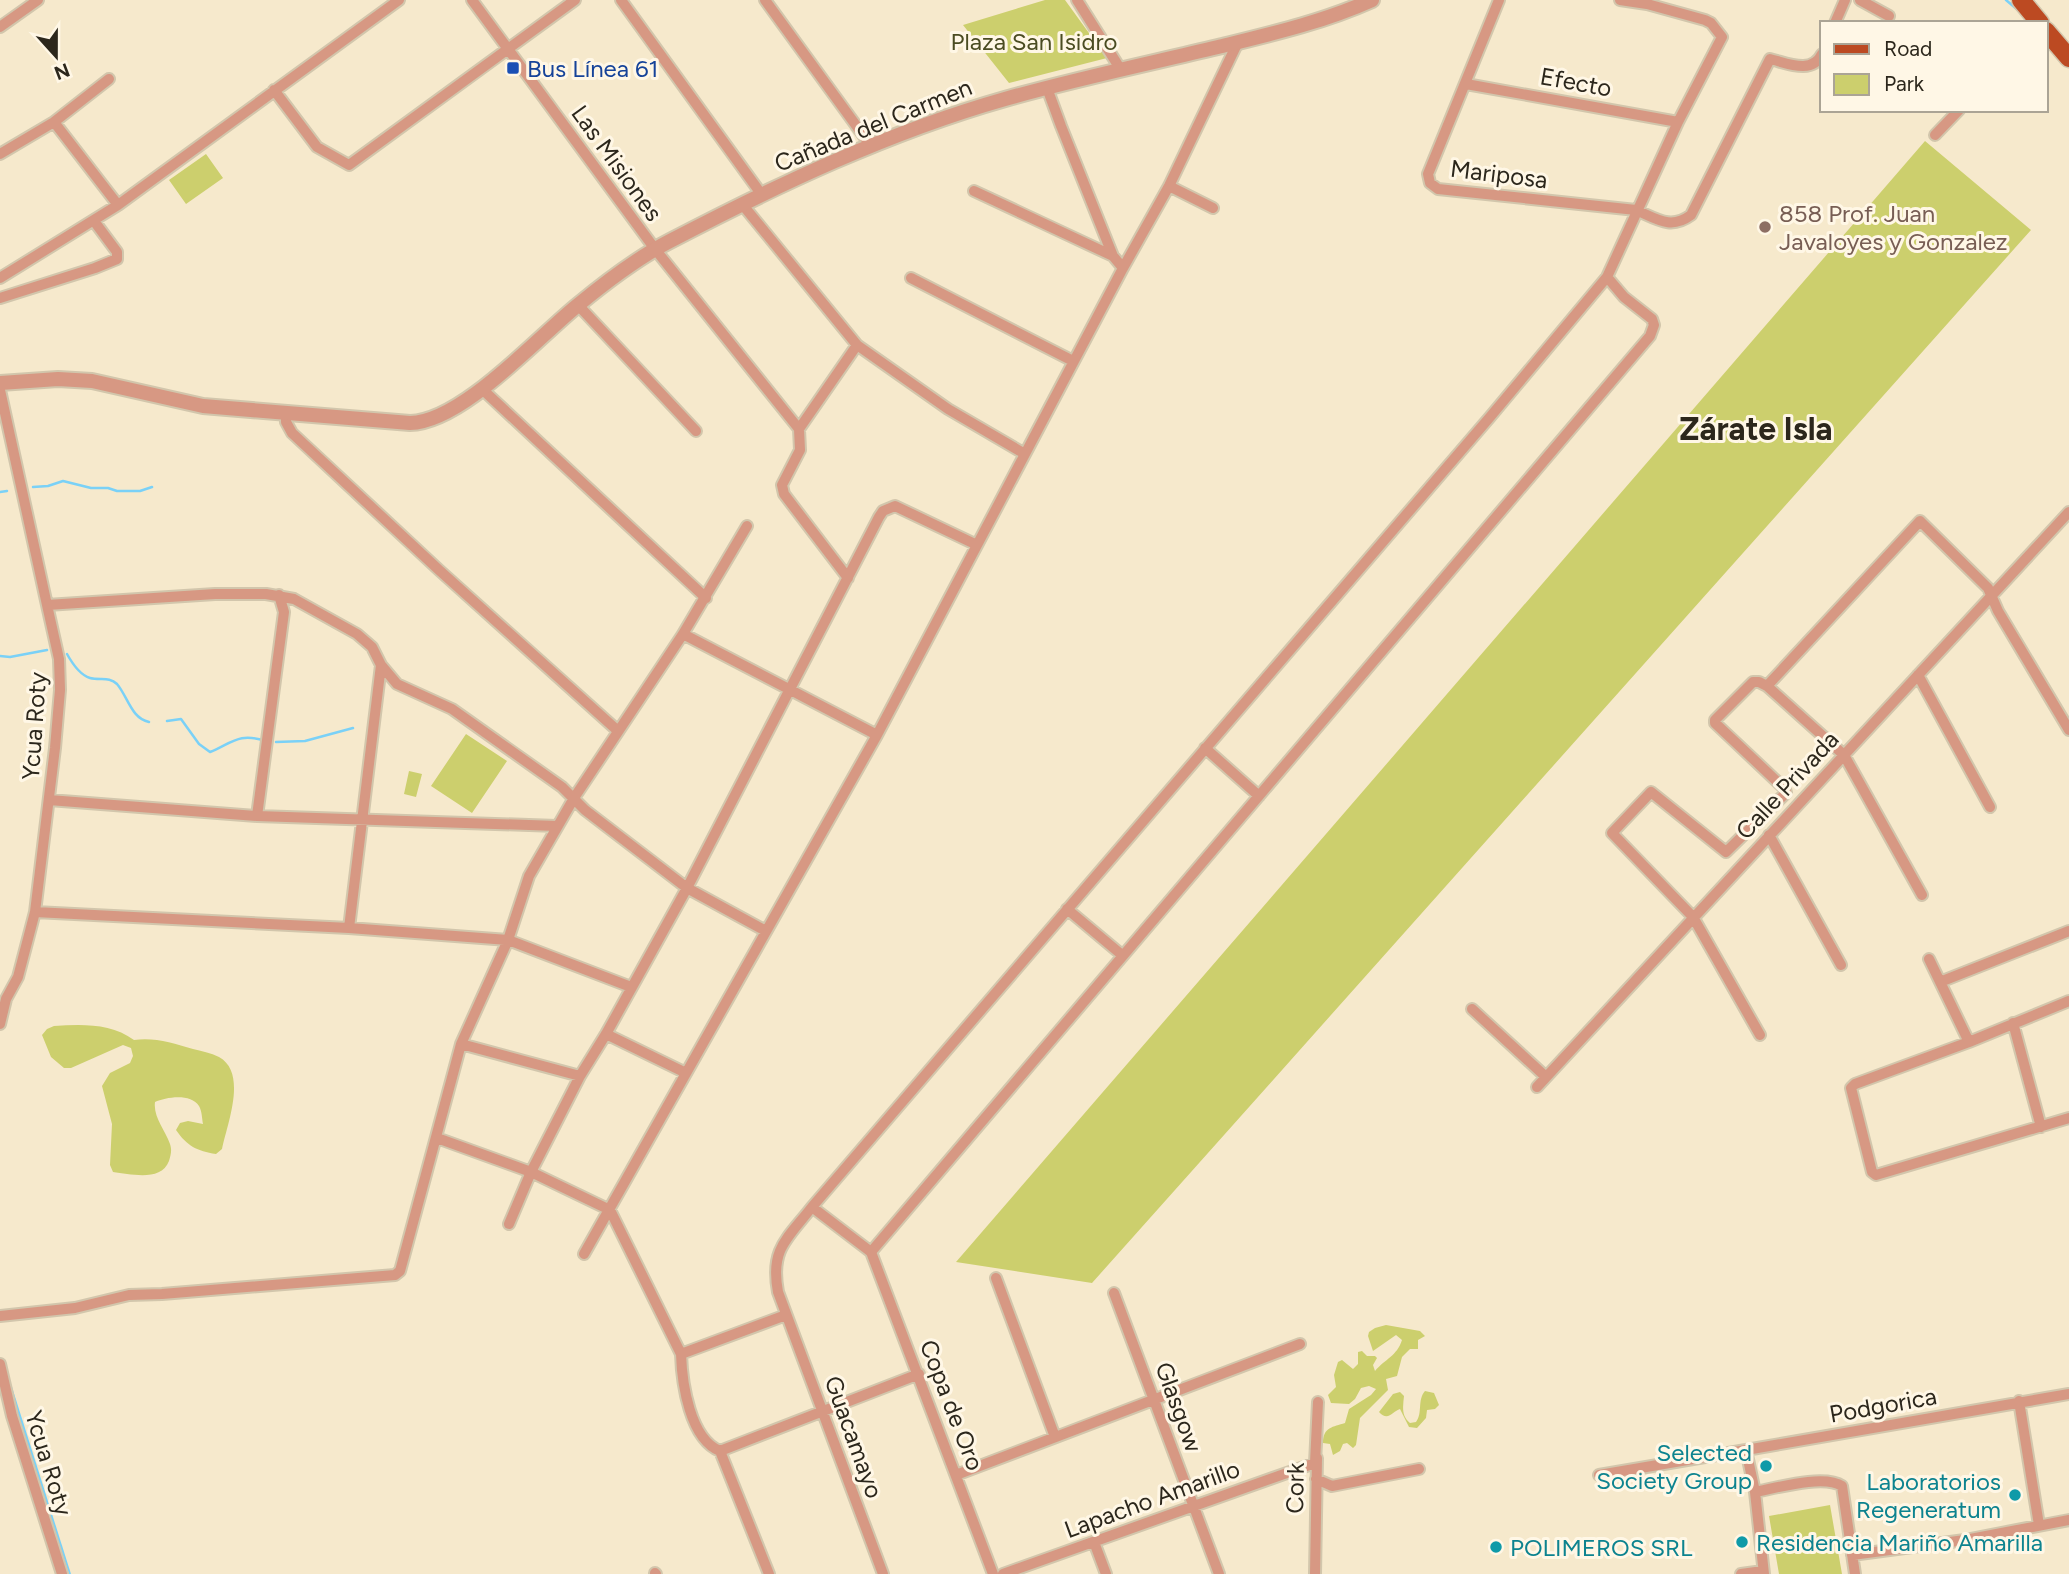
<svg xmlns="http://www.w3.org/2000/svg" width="2069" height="1574" viewBox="0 0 2069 1574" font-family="Figtree,sans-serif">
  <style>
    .green { fill: #cccf6d }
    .water { fill: #7ad1f7 }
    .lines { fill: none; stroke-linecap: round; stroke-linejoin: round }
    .stream { stroke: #7ad1f7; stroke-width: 2.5 }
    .minor-casing { stroke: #d2c6ac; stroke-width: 14 }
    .tertiary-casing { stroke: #d2c6ac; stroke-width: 18 }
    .primary-casing { stroke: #d2c6ac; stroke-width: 21 }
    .minor { stroke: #d79883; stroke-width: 10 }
    .tertiary { stroke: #d79883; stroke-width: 14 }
    .primary { stroke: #bc4a22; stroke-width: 18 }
    .transit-dot { fill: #1a4fb4; stroke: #fff7e6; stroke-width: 2.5 }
    .education-dot { fill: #8d6e63; stroke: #fff7e6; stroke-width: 2.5 }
    .culture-dot { fill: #0f9aa8; stroke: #fff7e6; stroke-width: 2.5 }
    .labels { text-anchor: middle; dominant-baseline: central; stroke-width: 6; stroke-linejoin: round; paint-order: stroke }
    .park-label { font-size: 24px; fill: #4b4c22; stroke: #fff7e6 }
    .transit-label { font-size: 24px; fill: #164399; stroke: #fff7e6; text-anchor: start }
    .street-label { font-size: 24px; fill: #2c271c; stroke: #fff7e6 }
    .education-label { font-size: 24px; fill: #785e54; stroke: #fff7e6; text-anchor: start }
    .culture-label { font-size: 24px; fill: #0d838f; stroke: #fff7e6; text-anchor: end }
    .district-label { font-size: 32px; font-weight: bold; fill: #2c271c; stroke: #fff7e6 }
  </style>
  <rect width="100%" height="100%" fill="#f6e9cc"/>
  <path class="green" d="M1045,0H1065L1107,58L1009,83L963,25Z
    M1925,141L2031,230L1092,1283L956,1262Z
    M206,154L223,178L186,204L169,180Z
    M466,734L507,761L472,813L431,786Z
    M409,771L422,774L416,797L404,794Z
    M54,1026C82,1024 111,1023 134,1040C154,1037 173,1043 193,1049C201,1051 211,1053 219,1057C248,1073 227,1124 222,1149L216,1154C197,1151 187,1146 176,1130L180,1123L188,1121L203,1124C202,1119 202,1111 199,1106C191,1093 166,1097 155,1102C153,1117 165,1130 170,1144C172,1150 171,1154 169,1161C161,1182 131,1174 113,1172L110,1165L112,1124L102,1086L110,1073L130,1063L133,1056L131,1048L123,1045L71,1068H64L51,1057L42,1035L47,1029Z
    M1386,1325L1420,1331L1425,1336L1418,1340V1349H1410L1402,1357L1397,1376L1386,1379L1388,1390L1360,1418L1356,1445L1353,1448L1347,1443L1343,1444L1340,1451L1333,1455L1330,1444L1323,1443C1323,1427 1333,1427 1345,1423L1349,1409L1371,1395L1376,1389L1369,1386L1361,1388L1355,1399L1349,1404L1331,1403L1328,1395L1336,1387L1334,1375L1338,1362L1342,1360L1353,1369L1358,1364V1352L1362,1351L1367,1356H1375L1377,1358L1373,1365L1375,1371C1385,1359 1397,1356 1402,1340L1396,1335L1373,1351L1368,1336L1369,1332L1375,1328Z
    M1425,1391L1434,1393L1439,1405L1435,1409L1427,1410L1426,1418L1417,1428L1409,1427L1400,1409C1393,1411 1388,1422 1379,1412L1393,1394L1400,1392L1404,1396C1403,1406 1401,1416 1410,1423L1416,1422C1423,1413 1417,1400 1425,1391Z
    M1830,1505L1842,1574H1779L1769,1516Z"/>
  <path class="water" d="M10,1387H12L71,1574H69L22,1432Z"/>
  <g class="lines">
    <path class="stream" d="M2006,0L2019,11
      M33,487L48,486L63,481L91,488H108L117,491H140L152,487
      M0,492L7,491
      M67,654C72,663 80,675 90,678C100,681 109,676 117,684C128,697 131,718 149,722
      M0,656L10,657L47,650
      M167,721L181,719L199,744L210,752C232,743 239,732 265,741
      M276,742L305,741L353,728"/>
    <g class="minor-casing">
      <path id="minor" d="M472,0L655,249L799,429L800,450L782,485L784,494L848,578
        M621,0L762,195
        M765,0L871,146
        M1077,0L1121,70
        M1499,0L1428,174L1430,183L1438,189L1636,210C1657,219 1671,230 1691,215L1770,59C1787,63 1812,75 1822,54
        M1860,0L1889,16
        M1835,23L1845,0
        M0,27L38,0
        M1466,84L1678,122
        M1047,88L1061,126L1113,256L1123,268
        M274,90L317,147L349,165L575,0
        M54,122L118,205
        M1935,135L1959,110
        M0,154L54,122L109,79
        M1169,186L1213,208
        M974,191L1113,256
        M742,204L857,345L948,409L1025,454
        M0,278L118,205L399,0
        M911,278L1073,361
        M0,298L95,268L117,259V252L94,221
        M578,305L696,431
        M482,389L706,598
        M0,390L47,605L59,659L60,690L55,748L35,912L18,977L6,999L0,1024
        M286,413V422L292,433L439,570L618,731
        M799,429L857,345
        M47,605L215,594H266L294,599L357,634L372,647L381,665L397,684L452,709L562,787L585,810L687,888L766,931
        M683,634L877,735
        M1918,675L1990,807
        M1767,686L1920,521L1988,588L1998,611L2069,730
        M1205,748L1259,796
        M49,800L257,816L557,826
        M257,816L284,612L279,595
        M1769,835L1841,965
        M1067,909L1122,955
        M35,912L349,928L508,940L631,987
        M349,928L381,665
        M1929,959L1969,1042
        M1940,982L2069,931
        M2069,1001L1969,1042L1855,1084L1851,1088L1872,1172L1876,1175L2069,1118
        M1472,1009L1546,1077
        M2013,1023L2041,1127
        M606,1034L686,1073
        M1760,1035L1693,917L1612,833L1651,792L1726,852L1786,793L1785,789L1715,723V720L1753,682H1759L1767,686L1844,755L1922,895
        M461,1044L580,1076
        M1537,1087L2069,512
        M437,1138L531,1172L610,1210L681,1354C682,1384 690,1439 720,1451L769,1574
        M812,1207L871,1252
        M509,1224L531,1172L580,1076L606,1034L687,888L879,517L883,511L895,506L977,545
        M871,1252L1650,336L1654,325L1652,319L1624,297L1607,277
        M871,1252L993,1574
        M584,1254L877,735L1123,268L1169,186L1238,42
        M996,1278L1055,1437
        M1114,1293L1219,1574
        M0,1316L75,1308L129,1295L162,1294L395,1275L400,1271L461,1044L508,940L529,876L574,798L683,634L747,526
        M681,1354L786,1315
        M0,1364L12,1416L62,1574
        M2019,1401L2039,1525
        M720,1451L919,1374
        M956,1475L1300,1344
        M1599,1475L1746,1450
        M1316,1479L1332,1486L1419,1469
        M1755,1492L1746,1450L2069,1394
        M1094,1542L1106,1574
        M1852,1555L1965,1540L2069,1520
        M655,1573L656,1574
        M883,1574L778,1292C770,1249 787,1239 812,1207L1490,417L1607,277L1678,122L1722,37L1711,23L1705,20L1647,4L1620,0
        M1003,1574L1315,1463L1318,1402
        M1315,1574L1317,1458
        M1741,1574L1763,1571
        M1764,1574L1755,1492C1776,1488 1824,1474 1842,1486L1855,1574"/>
    </g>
    <g class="tertiary-casing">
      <path id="tertiary" d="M0,383L58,379L92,381L203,406L410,423C462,422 537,338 578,305C607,281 637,258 670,241C777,185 889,132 1005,99C1075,79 1147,64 1218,47C1271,34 1323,22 1372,0"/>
    </g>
    <g class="primary-casing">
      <path id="primary" d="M2021,0L2040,23
        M2046,31L2069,58"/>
    </g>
    <use href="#minor" class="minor"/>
    <use href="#tertiary" class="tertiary"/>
    <use href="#primary" class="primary"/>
  </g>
  <rect class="transit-dot" x="506" y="61" width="14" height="14" rx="3.5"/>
  <circle class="education-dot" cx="1765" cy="227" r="7"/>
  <g class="culture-dot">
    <circle cx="1766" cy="1466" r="7"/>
    <circle cx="2015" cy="1495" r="7"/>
    <circle cx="1742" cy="1542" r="7"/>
    <circle cx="1496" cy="1547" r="7"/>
  </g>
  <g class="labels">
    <g class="park-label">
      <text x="1034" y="41">Plaza San Isidro</text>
    </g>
    <g class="transit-label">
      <text x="527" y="68">Bus Línea 61</text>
    </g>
    <g class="street-label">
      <text transform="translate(1576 82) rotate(10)">Efecto</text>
      <text transform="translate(873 125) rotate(-22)">Cañada del Carmen</text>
      <text transform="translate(617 163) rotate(54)">Las Misiones</text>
      <text transform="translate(1499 174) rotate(7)">Mariposa</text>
      <text transform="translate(34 726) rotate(-86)">Ycua Roty</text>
      <text transform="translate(1787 785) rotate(-47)">Calle Privada</text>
      <text transform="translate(952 1405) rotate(69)">Copa de Oro</text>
      <text transform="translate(1883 1405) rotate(-10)">Podgorica</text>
      <text transform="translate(1179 1407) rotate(70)">Glasgow</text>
      <text transform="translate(854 1437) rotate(70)">Guacamayo</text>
      <text transform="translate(49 1463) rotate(73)">Ycua Roty</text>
      <text transform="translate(1295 1488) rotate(-89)">Cork</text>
      <text transform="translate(1152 1499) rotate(-20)">Lapacho Amarillo</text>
    </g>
    <g class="education-label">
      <text x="1779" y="213">858 Prof. Juan<tspan x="1779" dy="28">Javaloyes y Gonzalez</tspan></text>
    </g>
    <g class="culture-label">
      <text x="1752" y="1452">Selected<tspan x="1752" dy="28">Society Group</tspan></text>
      <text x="2001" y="1481">Laboratorios<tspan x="2001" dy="28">Regeneratum</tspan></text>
      <text x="1756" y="1542" text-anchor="start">Residencia Mariño Amarilla</text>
      <text x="1510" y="1547" text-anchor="start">POLIMEROS SRL</text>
    </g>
    <g class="district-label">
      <text x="1756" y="429">Zárate Isla</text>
    </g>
  </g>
  <rect x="1820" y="21" width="228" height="91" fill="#fff7e6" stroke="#aba495" stroke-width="2"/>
  <rect x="1834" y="44" width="35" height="10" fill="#bc4a22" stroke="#aba495" stroke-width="2"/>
  <text x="1884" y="56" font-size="21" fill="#2c271c">Road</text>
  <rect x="1834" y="74" width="35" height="21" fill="#cccf6d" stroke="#aba495" stroke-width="2"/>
  <text x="1884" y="91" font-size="21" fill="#2c271c">Park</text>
  <g transform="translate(56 56) rotate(159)" stroke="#fff7e6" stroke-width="5" paint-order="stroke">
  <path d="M0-5L12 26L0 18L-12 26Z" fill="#2c271c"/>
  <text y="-10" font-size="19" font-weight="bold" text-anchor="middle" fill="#2c271c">N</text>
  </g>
</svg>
